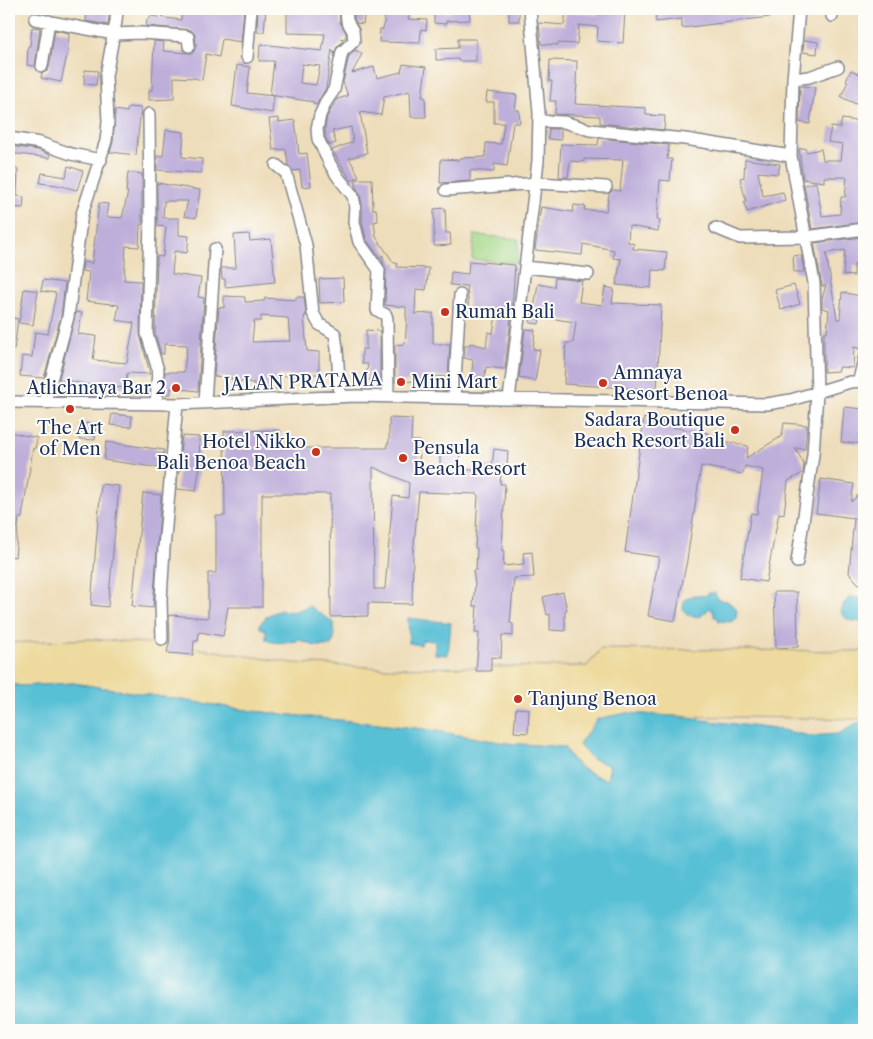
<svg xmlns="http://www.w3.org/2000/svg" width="873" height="1039" viewBox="0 0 873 1039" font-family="'Libre Caslon Text',serif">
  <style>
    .green { fill: #a3d889; stroke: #5f8474 }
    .sand { fill: #eeda9e; stroke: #84847e }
    .water { fill: #58c0d5; stroke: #3a789a }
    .building { fill: #bdaeda; fill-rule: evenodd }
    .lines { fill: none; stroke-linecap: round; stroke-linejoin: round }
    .minor-casing { stroke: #84868c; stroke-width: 14 }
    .minor { stroke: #fff; stroke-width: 11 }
    .poi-dot { fill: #c8321e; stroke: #fdfcf7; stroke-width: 2 }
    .labels { text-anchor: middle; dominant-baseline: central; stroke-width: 4; stroke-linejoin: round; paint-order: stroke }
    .poi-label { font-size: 18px; fill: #1b2f5e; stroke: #fdfcf7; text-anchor: start }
    .street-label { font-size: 18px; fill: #1b2f5e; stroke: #fdfcf7 }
  </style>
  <rect width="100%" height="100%" fill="#fdfcf7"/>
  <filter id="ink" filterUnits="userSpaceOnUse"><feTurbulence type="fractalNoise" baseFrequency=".02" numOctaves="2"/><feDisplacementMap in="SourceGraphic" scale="10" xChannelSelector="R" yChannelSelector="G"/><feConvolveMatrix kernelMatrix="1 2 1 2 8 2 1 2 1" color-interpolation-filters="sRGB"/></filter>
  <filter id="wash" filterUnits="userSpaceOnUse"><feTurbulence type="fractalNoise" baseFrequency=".0096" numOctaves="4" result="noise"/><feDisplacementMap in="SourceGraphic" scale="20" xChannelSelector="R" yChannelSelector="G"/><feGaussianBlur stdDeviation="1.12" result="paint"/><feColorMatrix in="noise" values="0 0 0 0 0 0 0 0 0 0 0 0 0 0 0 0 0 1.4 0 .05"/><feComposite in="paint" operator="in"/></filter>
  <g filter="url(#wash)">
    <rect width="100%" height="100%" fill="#eeddba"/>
    <path class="green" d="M474,235L519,239L517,263L472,259Z"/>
    <path class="sand" d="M90,639L176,645L293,663L385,668L587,666L601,649L864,651V719L672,716L627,713L597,719L579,745L591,758L610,766L607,780C585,772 577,768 564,747L505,743L424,729L253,711L73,683L22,686L9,684V643Z"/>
    <path class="water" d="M709,593H715L717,599L727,601L737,609L736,618L731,622L719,621L717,617H714V613L710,608L700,617L687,615L683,610L684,600L694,595L705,596Z
      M850,597L864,598V622C854,621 846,622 841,612L844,603Z
      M309,606L334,623V640L330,646H315L300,640C291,643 274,644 266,640V630L260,628V624L267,616L275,612L282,610L293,612Z
      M408,618L451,623L448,655L435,654V641L422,640L421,645L409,643Z
      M73,683L253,711L424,729L505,743L564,747C576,768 585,772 607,780L610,766L591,758L579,745L597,719L627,713L672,716L782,730L810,736L838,734L864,720V1030H9V684L22,686Z"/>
    <g id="blocks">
      <path class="building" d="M87,9H110L108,25L86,21Z
        M181,9H244L241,42L222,39L219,57L206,54L202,80L194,78L174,77V99L149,100V90H152L154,41L164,42L163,51L189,53H193L196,45L195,35L191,30L146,26L147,19H150V16L181,20Z
        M258,9H266L264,32H257Z
        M289,9H339L340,22L346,33V38L340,39L343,41L337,47L334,54L332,50L326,88L316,105L313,104L314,102L270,95L274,61H259L260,44L322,51L325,34L287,33V12H289ZM302,64L320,66L316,85L300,83Z
        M354,9H365L363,24L357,23L354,19Z
        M386,9H410L408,19L427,20L426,30L421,29L420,43L379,42L380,29H383Z
        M450,9H469L470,20L446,21V24L434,23V11L451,12Z
        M509,9H519V21H509Z
        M599,9L625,11L623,43L597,41L598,27L579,25L577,44L558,43V45L541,44L539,23L564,25L566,11L598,15Z
        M655,9H786V15L682,28V19L656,22Z
        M32,27L40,28L35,66L27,65L28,46H30Z
        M55,30L69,33L68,51L61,82L41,78L42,73L47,71L49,68Z
        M458,39H476V61H458V59L436,60V49L458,48Z
        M804,40L818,42L817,54L803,52Z
        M356,50L362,54L352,73L374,67L377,78L401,72L403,64L426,67L422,97H425L426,117H411L410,91L384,97L381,115L360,112L367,153L349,158L359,176L351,181L332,150L353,142L351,127L332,131L336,143L329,145L325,137V129L327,117L337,99L348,96L343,82L349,56Z
        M550,60L577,61L576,85H577L575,104L646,108V115L665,116L664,130L600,123V116L555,114L556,101H550L552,81H549Z
        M237,65L250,67L247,93L274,96L272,113L232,106Z
        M85,70L98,71L96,85L84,84Z
        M851,70L864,76V93L858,105L841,97L848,81L846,80Z
        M800,86L815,87L810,124L799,122Z
        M487,92L517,95L515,110H519L520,123H513L507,166L494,164V172L470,170V181L440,183L441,159L459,160V158L485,157L486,143L501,144L504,123H494V102H486Z
        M128,107L141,108L136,155L110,152L113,142L115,110L127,112Z
        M279,118V122L295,120L299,154L307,153L311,186L302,187L300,170L293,171L288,165L286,149L273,150L269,119Z
        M842,119L864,122V222L812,229L804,185L816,182L822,216L840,214L841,197H845L847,177H824V182L803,179L799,149L805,148L806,152L821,149L823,160H841L843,144L828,142L831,127L840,128Z
        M549,129H561V140L548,139Z
        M166,130L184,132L182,157L202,159L201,173L157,170V156H163Z
        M599,138L669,145L667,159H672L671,169L670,181L660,180L657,220H660L658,231L629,226L628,242L634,244L633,249L667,252L665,271L652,270L651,288L616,285L621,259L613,258L614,250L583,244L582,255L535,250L541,207L573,212L574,205L585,206L584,210L606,211L609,194L613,190L620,191L623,160L584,159V162L570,161L568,177H559L561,144L598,145Z
        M9,146L38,150L50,155V158L9,153Z
        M745,159L780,164L778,174L758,172L763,196L783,192L785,200L747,212L744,202L746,201L740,178L744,177Z
        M68,166L83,171L77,190L57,185L40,183L42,173L66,177Z
        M9,169H18L17,196L24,197L23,208L9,207Z
        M128,172L142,174V225H140L139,247L126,246L124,280L141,281L140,334L150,374L127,373L126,388L95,386L59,379L76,312L82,313L78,334L96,336L93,360L127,363L134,323L116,320L119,305L86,301L89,272L82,271L83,262L92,263L99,203L108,204L106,217L122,218L128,192H126Z
        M356,179H372L373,209H376L378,221L374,222L376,237L394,263H397V267L429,268L426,290L416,289L415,314L433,313V344H450L448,377L432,376V385H416V381L395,382V345L405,344L407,318H406V307L385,305L386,270L383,263V255L380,258L366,239L362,221V205L360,194L356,187Z
        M157,183L200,190L196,218L184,216L188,201H164L163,218H179V235L189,236L187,253L174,251L172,274L201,278L198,297L204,298L198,391L171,388V394H164L165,372H184L187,345L164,344V354H161L155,333L157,256L163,257L166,227L157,226Z
        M445,208L446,233H450L451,245L434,246V209Z
        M249,234L250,241L271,239L275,282L225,287V279H222L221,268H236L234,235Z
        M863,237L864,270L854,264V276L843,275L845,250L826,253L837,319H840L842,292L864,297V350L854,347L853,368L839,367V371L824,372V332H827L829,310L822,308V298L826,286H822L814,243Z
        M801,255L804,272H794L793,256Z
        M469,261L515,265L512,309L505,369L486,367L484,385L471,384L473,360L464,358L465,345H470V343L486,347L488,332L493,333L497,310H469L467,286L450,285L451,272L468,274Z
        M343,278L344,302L320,303L319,279Z
        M555,278L582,281L579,302L602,305L605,287L614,289L612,303L661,305L657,390L564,384L566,343H573L576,322L540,317L539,324L530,323L532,308H534L538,284L554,287Z
        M43,280L65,283L61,316L44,378L20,376L22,356L32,357L35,332L48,334L56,293L41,291Z
        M794,285L800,304L781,310L775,290Z
        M24,289L38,291L33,325L19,323Z
        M224,296L245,297V302L264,301L265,298L296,300V297H304L306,316H304L307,351L319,352V374H302L301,377L278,375L277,389L254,387V383L232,381V378L214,376L219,307L224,308ZM261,316L288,318L290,341L252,342L254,321H261Z
        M9,317L18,319L14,350L9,349Z
        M525,329L535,330L533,349L540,350L535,381L519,378Z
        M366,330L380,331V382L366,379L368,364H362V349H366Z
        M844,407L864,409V444L841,442Z
        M112,414L132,416L131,427L110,425Z
        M389,418L412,419L411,441H420L419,467L440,469V447L460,448L459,469L483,471V466L492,467L494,449L508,451L507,466L502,465L500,484H505L502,551H504L503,566L524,564L523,553L532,552L534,577L514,578L510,623L513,624V636L502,635L501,658L491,657V671H476L479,633H475L477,606H473L475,584L473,570H476L477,548H475L478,494L419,492L413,554L412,604L368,603V616L331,617L330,494H262V607H228L223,636L199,632L198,641H194L193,655L167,653L170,639L169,615L208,618V573H216V516H225L224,431L280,430V448H387V443H389ZM373,467L409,483L408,498L393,496L385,589H374Z
        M644,418L673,422L672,427L708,433L707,438L748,446L746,458L782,436L784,423L807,425L805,449L795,448L804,464L803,473L788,481L784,514L779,513L766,582L740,578L751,513L757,514L763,470L745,466L743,474L701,466L687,560L675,621L648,616L659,557L625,552Z
        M80,423L96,424L95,440L79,439Z
        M9,432L37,438L35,449L33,448L22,518H19L15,557L9,556Z
        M182,436L199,437L200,465L196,491L177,489L178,472L180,473L179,462Z
        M106,442L164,450L161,468L104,460Z
        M821,479L854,484L851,502L864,490V590L849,573L854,518L816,513Z
        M101,484L119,486L108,607L91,605Z
        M143,493L161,495L153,608L132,606Z
        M563,592L567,610H565V631L550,630V614L547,615L543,597Z
        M774,592H797L798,647L776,648Z
        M516,708L529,709L528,733L514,732Z"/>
    </g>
  </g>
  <g filter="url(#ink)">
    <use href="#blocks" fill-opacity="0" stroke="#84868c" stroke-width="1"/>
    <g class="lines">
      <g class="minor-casing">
        <path id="minor" d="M346,9L347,21L353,31L354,41L342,52L334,90L327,100L320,115L317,129L318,139L330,164L338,177L353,196L355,206L354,222L359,242L379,270L377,310L386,315L387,319L388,396
          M832,16V9
          M35,19L114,34L141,33L185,36L188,37L189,46
          M247,57L251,9
          M42,66L49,21
          M793,79L809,77L838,67
          M149,114L150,222L147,334L158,370L156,404
          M539,121L564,122L590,130L685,139L791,156
          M9,138L40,143L71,154L101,160
          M276,165L286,173L306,245L313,313L319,324L335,334L337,349L340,396
          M446,190L537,183L606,187
          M716,228L740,238L806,237L864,229
          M526,267L588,274
          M859,380L864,359
          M454,398L460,295
          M509,399L538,161L539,113L530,9
          M9,402L177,404L355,396L767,404L791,400L850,382L864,381
          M45,402L68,317L82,214L106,141L108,122L106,76L116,21L117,9
          M205,402L215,249
          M797,562L813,455L817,393L814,283L791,156L793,79L799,9
          M162,639L161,600L164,548L177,404"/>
      </g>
      <use href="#minor" class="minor"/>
    </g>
  </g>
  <g class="poi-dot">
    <circle cx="445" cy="312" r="5"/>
    <circle cx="401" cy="382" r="5"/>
    <circle cx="603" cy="383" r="5"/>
    <circle cx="176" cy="388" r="5"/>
    <circle cx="70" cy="409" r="5"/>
    <circle cx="735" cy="430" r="5"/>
    <circle cx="316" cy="452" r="5"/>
    <circle cx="403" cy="458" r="5"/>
    <circle cx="518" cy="699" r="5"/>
  </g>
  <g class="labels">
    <g class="poi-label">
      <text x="455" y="312">Rumah Bali</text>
      <text x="613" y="373">Amnaya<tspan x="613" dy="21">Resort Benoa</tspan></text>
      <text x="411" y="382">Mini Mart</text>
      <text x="166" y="388" text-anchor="end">Atlichnaya Bar 2</text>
      <text x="725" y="420" text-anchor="end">Sadara Boutique<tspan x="725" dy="21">Beach Resort Bali</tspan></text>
      <text x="70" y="428" text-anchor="middle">The Art<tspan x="70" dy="21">of Men</tspan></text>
      <text x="306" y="442" text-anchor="end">Hotel Nikko<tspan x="306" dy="21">Bali Benoa Beach</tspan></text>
      <text x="413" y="448">Pensula<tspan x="413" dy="21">Beach Resort</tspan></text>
      <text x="528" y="699">Tanjung Benoa</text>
    </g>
    <g class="street-label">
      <text transform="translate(303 382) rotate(-2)">JALAN PRATAMA</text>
    </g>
  </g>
  <rect width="873" height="1039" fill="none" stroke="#fdfcf7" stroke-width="30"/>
</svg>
